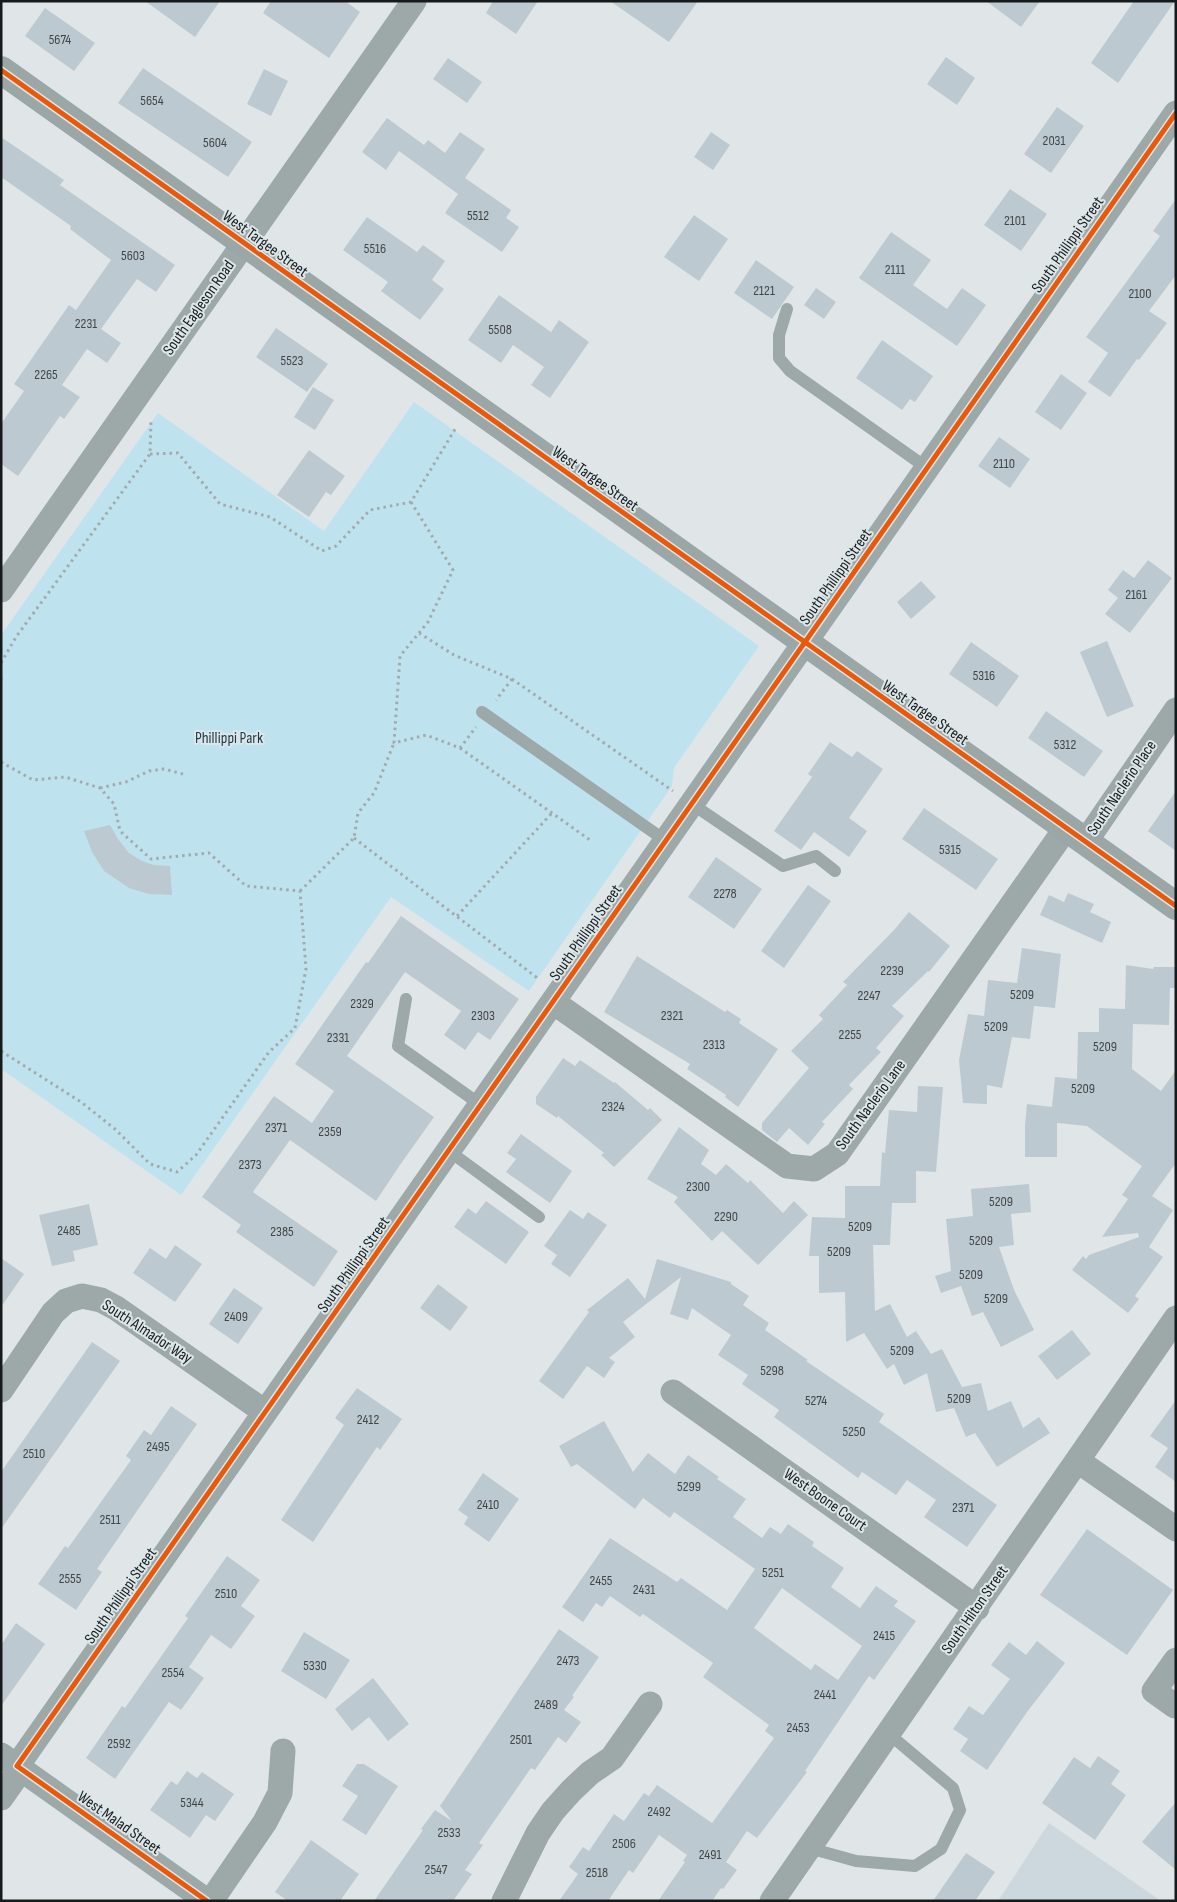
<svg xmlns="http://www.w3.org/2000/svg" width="1177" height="1902" viewBox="0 0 1177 1902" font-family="'Sofia Sans Condensed',sans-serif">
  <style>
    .built { fill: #ccd8dd }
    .green { fill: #bee3ef }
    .building { fill: #bdc9d1; fill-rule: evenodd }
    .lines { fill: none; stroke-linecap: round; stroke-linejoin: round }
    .path { stroke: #a4aaac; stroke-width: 3; stroke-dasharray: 2.5 4; stroke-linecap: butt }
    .lane { stroke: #9da8a8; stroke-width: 12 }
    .street { stroke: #9da8a8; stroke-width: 25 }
    .secondary { stroke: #9ba6a6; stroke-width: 28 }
    .cycleway-casing { stroke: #dde7ea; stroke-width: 8 }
    .cycleway { stroke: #e8590c; stroke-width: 5 }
    .labels { text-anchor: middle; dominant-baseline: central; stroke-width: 4; stroke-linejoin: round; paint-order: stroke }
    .number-label { font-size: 14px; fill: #404648 }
    .street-label { font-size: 16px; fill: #161a1b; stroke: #dde7ea }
    .park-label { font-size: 16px; fill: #193b45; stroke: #dde7ea }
  </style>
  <rect width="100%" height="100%" fill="#e0e6e7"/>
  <path class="built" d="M1049,1823L1161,1901H998Z"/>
  <path class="green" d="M414,402L759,646L674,768L672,786L529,991L391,897L181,1195L1,1069V635L158,413L324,531Z"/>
  <path class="building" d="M145,1H220L195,37Z
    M271,1H345L360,12L329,58L263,13Z
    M493,1H538L516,34L486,13Z
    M610,1H698L669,42Z
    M986,1H1040L1021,27Z
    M1134,1H1175L1118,83L1091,63Z
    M45,8L95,43L74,71L25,36Z
    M946,57L975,78L957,105L927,84Z
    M448,58L482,82L467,103L433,79Z
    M143,68L252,142L228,177L118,103Z
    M264,69L288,81L271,116L247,104Z
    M1057,107L1084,126L1051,173L1024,154Z
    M387,118L424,145L428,140L445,153L460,132L485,149L465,178L511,210L506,218L519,227L502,252L445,213L458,194L399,151L386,170L362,152Z
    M711,132L730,145L713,170L694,157Z
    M1,137L64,180L60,185L175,265L156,292L137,279L101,329L121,343L107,363L87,349L62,385L80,397L64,419L60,416L18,476L1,464V424L24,391L14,384L69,305L76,310L111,260L70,229L71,226L1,177Z
    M1010,189L1047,214L1021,251L984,225Z
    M1176,199V275L1149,311L1167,323L1139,360L1137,359L1110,397L1088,382L1108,353L1086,337L1160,236L1153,231Z
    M694,215L728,239L699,281L664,257Z
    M367,217L417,252L423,245L445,261L432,280L444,289L420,320L381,291L388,282L343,250Z
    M891,232L931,260L913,285L947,309L962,288L986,305L957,346L859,278Z
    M756,260L794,287L772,319L734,293Z
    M816,288L836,302L824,319L804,305Z
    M499,295L551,332L559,320L589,342L550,398L531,385L544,367L513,345L501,363L468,340Z
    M276,328L328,364L307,392L256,357Z
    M882,340L933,376L915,402L910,399L902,410L856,378Z
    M1061,374L1087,393L1061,430L1035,412Z
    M313,387L334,400L315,430L294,417Z
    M999,437L1030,459L1010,488L978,466Z
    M309,450L345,476L331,495L326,492L309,517L277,495Z
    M1148,560L1172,578L1130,633L1105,614L1118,598L1108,590L1123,570L1134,578Z
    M921,581L936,597L911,619L897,602Z
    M1107,641L1134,706L1107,717L1080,652Z
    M971,642L1019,676L997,707L949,674Z
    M1046,711L1103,751L1084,777L1028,738Z
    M830,742L852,757L857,751L883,769L849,818L867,831L849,857L814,832L801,850L774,831L812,777L808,774Z
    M1176,791V851L1148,831Z
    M924,808L998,859L976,890L902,839Z
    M110,825L118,839L129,853L142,861L154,865L170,866L172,895L149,894L129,888L104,871L92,852L84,831Z
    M716,857L762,889L734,929L688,897Z
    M808,885L831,901L784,968L761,951Z
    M1068,893L1094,904L1090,912L1111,922L1102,943L1040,915L1049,895L1064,902Z
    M909,912L950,946L929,972L928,971L892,1006L904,1016L876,1048L881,1052L849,1085L853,1089L822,1122L825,1124L808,1145L789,1128L777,1142L762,1130V1123L809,1068L791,1051L823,1019L819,1015L847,985L843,982L895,929Z
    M401,916L519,999L490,1040L478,1032L465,1050L444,1035L461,1011L405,972L347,1056L434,1117L400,1165L376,1201L290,1140L253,1192L338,1251L314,1287L236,1232L241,1225L202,1197L274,1096L312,1123L334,1091L295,1064L366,962L368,963Z
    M1022,948L1061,954L1055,1008L1034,1006L1030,1039L1012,1037L1002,1088L987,1085V1104L963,1103L959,1060L968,1014L984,1016L988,980L1017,983Z
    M637,956L725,1012L727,1010L741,1019L739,1023L778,1049L738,1107L725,1097L726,1095L687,1069L690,1064L604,1012Z
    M1126,965L1153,969L1154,967H1176V988H1170L1169,1025L1133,1024L1132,1069L1161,1091L1176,1070V1163L1152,1196L1173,1210L1149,1247L1163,1257L1135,1296L1139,1299L1128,1313L1072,1270L1083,1256L1086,1259L1089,1255L1139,1237L1138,1233L1102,1237L1128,1199L1122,1195L1142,1166L1087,1126L1057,1123V1157H1025V1125L1027,1104L1052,1107L1055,1077L1077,1079L1078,1032H1099V1008L1125,1009Z
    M563,1058L575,1066L580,1060L614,1083L615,1082L648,1110L650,1108L662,1120L614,1167L601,1155L604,1153L558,1116L557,1118L536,1104V1097Z
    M918,1086L943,1087L936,1172L916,1171V1203H892L890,1245H873L875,1311L890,1304L907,1337L916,1331L931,1354L942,1349L962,1387L981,1383L988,1411L1011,1401L1023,1428L1039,1417L1050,1433L997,1467L975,1433L966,1437L954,1408L936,1412L927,1373L904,1385L894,1364L887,1369L864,1333L846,1342L845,1292L819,1293V1256H809L812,1217L845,1218V1186H880L882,1152L885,1153L889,1110L917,1112Z
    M679,1127L709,1150L701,1164L716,1175L726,1164L748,1183L750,1180L783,1213L794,1201L808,1215L758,1265L722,1231L712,1241L674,1202L678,1197L647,1179Z
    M521,1134L572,1171L550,1203L506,1172L516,1159L507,1153Z
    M1029,1184L1031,1212L1011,1214L1014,1245L999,1247L1014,1290L1034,1330L1001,1347L983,1312L972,1316L961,1286L941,1293L935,1276L951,1271L946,1219L973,1216L971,1189Z
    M486,1201L529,1232L506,1264L454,1227L468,1208L476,1214Z
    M89,1204L98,1245L73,1251L75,1261L52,1266L39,1215Z
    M570,1210L583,1219L588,1212L607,1225L570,1277L551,1264L557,1255L544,1246Z
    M175,1245L202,1264L175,1302L133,1273L150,1248L166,1259Z
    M1,1258L24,1274L1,1307Z
    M657,1259L731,1282V1284L749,1296L743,1305L769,1323L765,1330L808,1360L806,1361L884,1414L879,1422L997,1505L967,1547L924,1517L936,1500L907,1480L896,1495L862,1472L858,1478L774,1417L779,1410L742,1384L748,1375L718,1355L731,1335L692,1308L688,1320L670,1314L681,1277L623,1322L635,1337L609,1358L615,1362L604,1378L587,1366L563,1399L539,1381L589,1312L587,1310L628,1278L645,1299Z
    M438,1284L468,1307L450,1331L420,1308Z
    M234,1288L263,1308L238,1344L209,1324Z
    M1072,1330L1091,1354L1057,1380L1038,1356Z
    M92,1342L120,1361L1,1529V1472Z
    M357,1388L402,1419L380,1450L377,1447L313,1542L281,1520L344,1425L335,1418Z
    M1176,1400V1482L1155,1467L1168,1448L1150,1436Z
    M171,1406L197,1424L97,1569L102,1572L76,1610L38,1584L65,1546L68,1548L131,1460L126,1456L144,1430L151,1435Z
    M604,1421L633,1472L648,1453L675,1474L688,1455L719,1477L717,1479L746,1499L733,1517L762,1538L770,1527L781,1534L788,1524L814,1542L812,1546L844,1568L831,1587L860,1608L876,1586L898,1601L894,1606L916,1621L874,1680L869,1676L805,1771L807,1772L757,1838L747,1831L726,1862L737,1870L723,1889L721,1888L712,1901H658L685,1862L683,1861L687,1855L659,1835L633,1873L629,1870L608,1901H559L578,1874L569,1867L583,1847L589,1851L614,1814L624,1821L644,1793L649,1796L657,1785L712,1823L774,1738L765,1731L769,1725L703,1677L713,1663L643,1614L640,1617L610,1596L602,1607L596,1603L583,1622L562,1607L610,1538L677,1582L681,1578L727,1610L755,1569L674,1512L670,1518L643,1498L635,1509L577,1464L571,1467L559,1446ZM782,1588L862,1646L838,1680L815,1664L811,1670L754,1628Z
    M483,1473L519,1499L489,1542L464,1524L468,1517L458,1510Z
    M1087,1529L1173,1590L1127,1655L1040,1595Z
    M227,1556L260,1580L241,1606L255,1616L231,1649L211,1635L189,1667L204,1678L181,1710L169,1702L115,1779L86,1758L122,1706L125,1708L188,1618L185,1616Z
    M16,1623L45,1644L1,1706V1645Z
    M559,1629L599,1657L572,1696L574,1697L564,1710L581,1722L566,1743L558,1737L535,1770L531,1768L479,1843L483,1845L465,1870L472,1874L453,1901H374L423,1830L421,1829L435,1810L452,1821L440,1806Z
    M304,1632L350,1660L326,1699L281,1671Z
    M1037,1641L1065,1663L1027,1712L987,1770L960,1751L968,1739L953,1729L969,1706L983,1715L1010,1679L991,1665L1009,1642L1026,1655Z
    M373,1678L409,1724L388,1741L369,1717L352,1731L335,1709Z
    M1098,1756L1120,1771L1111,1784L1126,1795L1095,1840L1042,1803L1074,1757L1090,1768Z
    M357,1764H364L398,1786L366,1835L342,1820L358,1796L342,1786Z
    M187,1771L197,1778L202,1772L234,1794L215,1821L206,1815L190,1838L150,1810L171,1781L177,1785Z
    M1176,1802V1870L1142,1842Z
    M311,1840L359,1874L340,1901H288L275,1892Z
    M966,1853L995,1872L975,1901H933Z"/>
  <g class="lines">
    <path class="path" d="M150,454L178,453L220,504L270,517L322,551L336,546L370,510L411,502L457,426
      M411,502L453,570L428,622L400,656L394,743L426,735L460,748L476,727
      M419,633L454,655L512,679L496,700
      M1,663L16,637L150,454L151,419
      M1,678V682
      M512,679L673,791
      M460,748L590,840
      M1,762L33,780L65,777L100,788L114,804L120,831L151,859L209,853L246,886L300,891L306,969L295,1028L269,1052L196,1155L177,1172L150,1164L115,1129L81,1102L1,1051
      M100,788L126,782L149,771L164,769L183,774
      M354,838L540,980
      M300,891L354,838L358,813L374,793L394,743
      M457,916L552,813"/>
    <path class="lane" d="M787,309L779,335V358L790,371L927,468
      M482,712L666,841
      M692,804L783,866L816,856L835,871
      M406,999L398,1046L481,1105
      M449,1151L539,1217
      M809,1848L856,1861L915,1866L941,1849L960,1810L953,1788L889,1734"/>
    <path class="street" d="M1,590L414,1
      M1086,841L1176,710
      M553,1002L787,1166L814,1169L837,1154L1066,828
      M1,1390L53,1313L66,1301L82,1296L101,1300L116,1308L265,1412
      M673,1392L977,1608
      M1078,1461L1176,1529
      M1175,1706L1154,1691L1176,1660
      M1,1755L207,1901
      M1,1798L13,1781L17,1766L1176,113
      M211,1901L265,1822L280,1793L283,1751
      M504,1901L538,1833L553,1811L571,1791L590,1773L612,1758L650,1704
      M772,1901L1176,1318"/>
    <path class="secondary" d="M1,70L1176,906"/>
    <g class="cycleway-casing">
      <path id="cycleway" d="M1,70L1176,906
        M207,1901L17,1766L1176,113"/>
    </g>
    <use href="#cycleway" class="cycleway"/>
  </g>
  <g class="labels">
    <g class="number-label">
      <text x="60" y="39">5674</text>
      <text x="152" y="100">5654</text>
      <text x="1054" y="140">2031</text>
      <text x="215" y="142">5604</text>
      <text x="478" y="215">5512</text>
      <text x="1015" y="220">2101</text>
      <text x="375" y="248">5516</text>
      <text x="133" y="255">5603</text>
      <text x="895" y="269">2111</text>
      <text x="764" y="290">2121</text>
      <text x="1140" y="293">2100</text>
      <text x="86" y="323">2231</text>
      <text x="500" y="329">5508</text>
      <text x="292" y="360">5523</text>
      <text x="46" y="374">2265</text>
      <text x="1004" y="463">2110</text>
      <text x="1136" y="594">2161</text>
      <text x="984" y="675">5316</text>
      <text x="1065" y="744">5312</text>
      <text x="950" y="849">5315</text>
      <text x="725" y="893">2278</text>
      <text x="892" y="970">2239</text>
      <text x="1022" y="994">5209</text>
      <text x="869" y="995">2247</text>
      <text x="362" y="1003">2329</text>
      <text x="483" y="1015">2303</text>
      <text x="672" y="1015">2321</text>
      <text x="996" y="1026">5209</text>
      <text x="850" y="1034">2255</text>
      <text x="338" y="1037">2331</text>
      <text x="714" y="1044">2313</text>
      <text x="1105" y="1046">5209</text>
      <text x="1083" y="1088">5209</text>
      <text x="613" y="1106">2324</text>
      <text x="276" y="1127">2371</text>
      <text x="330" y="1131">2359</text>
      <text x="250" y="1164">2373</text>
      <text x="698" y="1186">2300</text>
      <text x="1001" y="1201">5209</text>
      <text x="726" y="1216">2290</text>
      <text x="860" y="1226">5209</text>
      <text x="69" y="1230">2485</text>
      <text x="282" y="1231">2385</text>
      <text x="981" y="1240">5209</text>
      <text x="839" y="1251">5209</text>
      <text x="971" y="1274">5209</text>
      <text x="996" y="1298">5209</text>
      <text x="236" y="1316">2409</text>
      <text x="902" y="1350">5209</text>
      <text x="772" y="1370">5298</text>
      <text x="959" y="1398">5209</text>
      <text x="816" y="1400">5274</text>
      <text x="368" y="1419">2412</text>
      <text x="854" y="1431">5250</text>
      <text x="158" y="1446">2495</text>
      <text x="34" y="1453">2510</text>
      <text x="689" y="1486">5299</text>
      <text x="488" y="1504">2410</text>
      <text x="963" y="1507">2371</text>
      <text x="110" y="1519">2511</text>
      <text x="773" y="1572">5251</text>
      <text x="70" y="1578">2555</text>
      <text x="601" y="1580">2455</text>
      <text x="644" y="1589">2431</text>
      <text x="226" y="1593">2510</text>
      <text x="884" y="1635">2415</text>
      <text x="568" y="1660">2473</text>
      <text x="315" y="1665">5330</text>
      <text x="173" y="1672">2554</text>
      <text x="825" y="1694">2441</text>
      <text x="546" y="1704">2489</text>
      <text x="798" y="1727">2453</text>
      <text x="521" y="1739">2501</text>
      <text x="119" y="1743">2592</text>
      <text x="192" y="1802">5344</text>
      <text x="659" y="1811">2492</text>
      <text x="449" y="1832">2533</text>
      <text x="624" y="1843">2506</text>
      <text x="710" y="1854">2491</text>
      <text x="436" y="1869">2547</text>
      <text x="597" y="1872">2518</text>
    </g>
    <g class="street-label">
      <text transform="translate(265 244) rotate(36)">West Targee Street</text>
      <text transform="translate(1068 245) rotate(-55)">South Phillippi Street</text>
      <text transform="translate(199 308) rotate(-55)">South Eagleson Road</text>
      <text transform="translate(595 479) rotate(35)">West Targee Street</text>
      <text transform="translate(836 577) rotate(-55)">South Phillippi Street</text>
      <text transform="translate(925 713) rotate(35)">West Targee Street</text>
      <text transform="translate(1122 788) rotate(-56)">South Naclerio Place</text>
      <text transform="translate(586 933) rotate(-55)">South Phillippi Street</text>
      <text transform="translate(871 1105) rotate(-54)">South Naclerio Lane</text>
      <text transform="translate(354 1265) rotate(-55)">South Phillippi Street</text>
      <text transform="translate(147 1332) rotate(33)">South Almador Way</text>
      <text transform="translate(825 1500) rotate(35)">West Boone Court</text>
      <text transform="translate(121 1596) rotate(-55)">South Phillippi Street</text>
      <text transform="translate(975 1610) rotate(-55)">South Hilton Street</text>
      <text transform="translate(119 1823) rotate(35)">West Malad Street</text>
    </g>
    <g class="park-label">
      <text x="229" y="738">Phillippi Park</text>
    </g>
  </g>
  <rect width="1177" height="1902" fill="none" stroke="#161a1b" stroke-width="5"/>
</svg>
